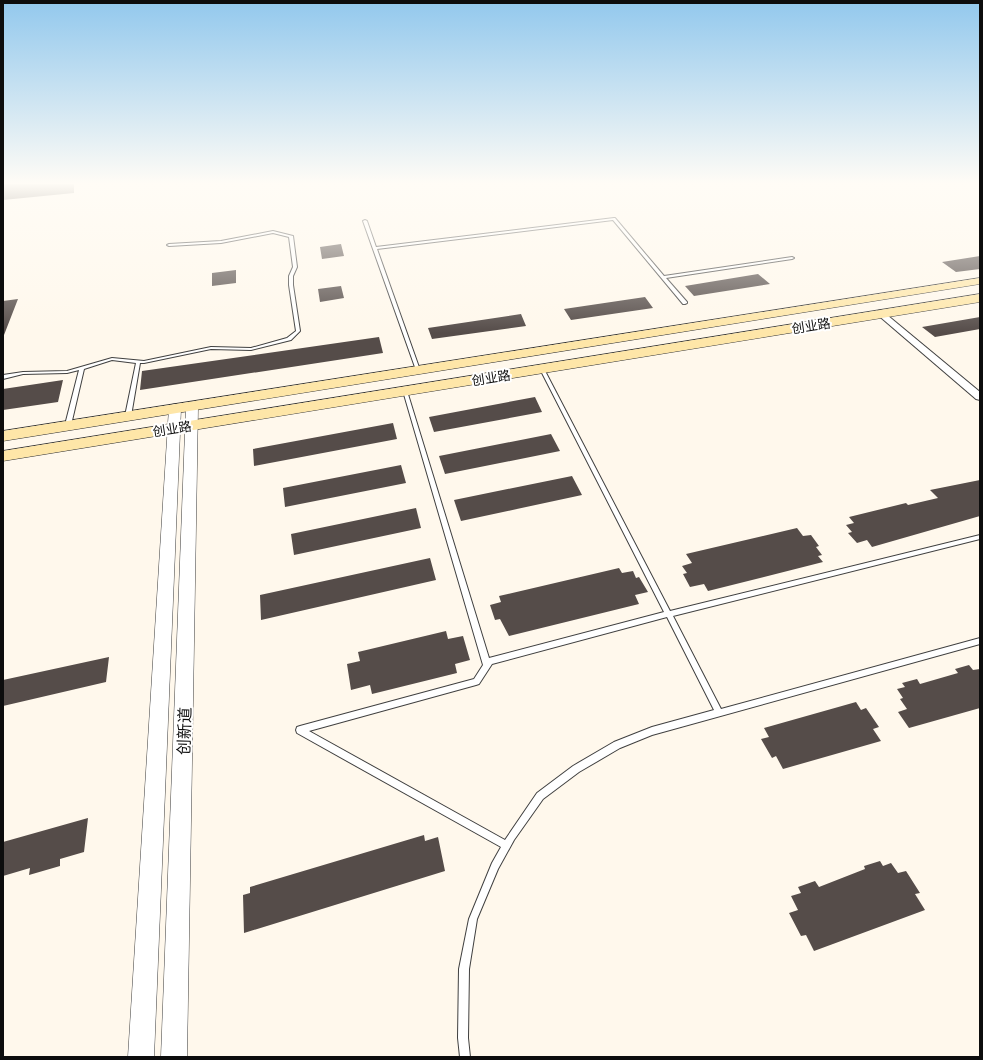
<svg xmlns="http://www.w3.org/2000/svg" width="983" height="1060" viewBox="0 0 983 1060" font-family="Georgia,'Noto Sans SC',serif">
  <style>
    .building { fill: #554c49 }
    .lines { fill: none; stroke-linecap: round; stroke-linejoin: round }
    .service-casing { stroke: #404040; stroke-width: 2 }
    .minor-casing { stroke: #404040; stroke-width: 2 }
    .tertiary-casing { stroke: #404040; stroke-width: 1 }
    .secondary-casing { stroke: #2f2f2f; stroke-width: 1 }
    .service { fill: #fff; fill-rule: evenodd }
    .minor { fill: #fff; fill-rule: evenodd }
    .tertiary { fill: #fff; fill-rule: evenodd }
    .secondary { fill: #fee6a8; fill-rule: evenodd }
    .labels { text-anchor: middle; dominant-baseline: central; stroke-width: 4; stroke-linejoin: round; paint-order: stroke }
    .street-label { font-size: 13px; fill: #0d0d0d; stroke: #fff }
    .near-street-label { font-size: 16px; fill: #0d0d0d; stroke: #fff }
  </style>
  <rect width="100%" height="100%" fill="#fff8ec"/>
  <path class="building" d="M3,184H74V193L3,200Z
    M341,244L344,256L322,259L320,247Z
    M980,256V269L956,272L942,262Z
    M236,270V283L212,286V273Z
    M758,274L770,284L694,296L685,286Z
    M341,286L344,298L320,302L318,289Z
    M645,297L653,308L571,320L564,309Z
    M18,299L4,335H3V301Z
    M521,314L526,326L432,339L428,328Z
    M980,317V329L935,337L922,327Z
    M379,337L383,353L140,390L142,371Z
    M63,380L58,402L3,410V389Z
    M535,397L542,412L434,432L429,417Z
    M393,423L397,439L254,466L253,449Z
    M551,434L560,451L445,474L439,456Z
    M401,465L406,483L285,507L283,488Z
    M572,476L582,495L461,521L454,500Z
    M980,480V516L872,547L867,540L857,543L848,533L852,532L846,525L854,523L849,517L906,503L908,505L938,498L930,490Z
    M416,508L421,528L294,555L291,534Z
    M797,528L803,536L811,535L819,546L816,547L822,555L818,556L823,562L708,591L704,584L690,587L683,574L687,573L682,566L692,563L686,554Z
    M430,558L436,580L261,620L260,595Z
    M619,568L622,573L633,571L636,578L639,577L648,592L635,595L639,604L509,636L500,619L495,620L490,605L501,602L499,596Z
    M446,631L448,639L463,636L470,660L455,664L457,673L372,694L370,685L351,690L347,664L360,661L358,652Z
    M109,657L106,682L3,706V680Z
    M969,665L973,670L980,669V708L909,728L898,712L907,709L900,699L903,698L897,689L905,687L902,683L917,679L920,684L958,673L955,669Z
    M856,702L861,710L866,708L879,727L873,729L881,741L783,769L776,756L772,758L761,739L769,737L764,728Z
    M88,818L84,852L60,859V866L29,875L30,868L3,876V842Z
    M424,835L425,841L438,837L445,871L244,933L243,895L250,893V887Z
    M880,861L883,866L891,863L898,873L906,871L920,893L915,894L925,910L814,951L806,935L801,936L789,913L798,910L791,896L801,893L798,887L815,881L819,887L865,869L864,866Z"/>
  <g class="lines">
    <g class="service-casing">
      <path id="service" d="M614,218H615L664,276L792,257L794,258L792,259L666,278L687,302V303L685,304H683L613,220L377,249L420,370L418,371L416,370L363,221L365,220L367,221L376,247Z
        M273,231L293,236L297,267L293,276V285L300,331L291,340L251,350L211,349L144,363H140L131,416L128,418L125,416L136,363L112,360L84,369L71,425L68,427L65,425L79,370L67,373L23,374L3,379V375L23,372L67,371L112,358L144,361L211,347L251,348L287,338L296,331L289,285V276L293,267L289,237L273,233L221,243L169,246L167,245L169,244L221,241Z
        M540,368H542L544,369L670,611L980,535V539L673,616L721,709L980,638V644L652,735L620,748L579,772L543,799L514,840L498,869L477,919L469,969L468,1038L470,1057H460L458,1038L459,969L469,919L492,863L501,847L297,733L296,730L297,727L300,726L474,679L483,665L403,391V390L405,389L407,391L489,658L664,612L540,369ZM667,617L714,710L652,727L614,742L573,766L537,793L505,840L309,731L476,685L479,684L492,664Z"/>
    </g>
    <g class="minor-casing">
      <path id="minor" d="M881,310L980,392V400L976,399L878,315V311Z"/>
    </g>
    <g class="tertiary-casing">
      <path id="tertiary" d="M192,402L196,403L198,406L187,1057H161L186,406L188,403Z
        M175,404L179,405L181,408L154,1057H128L169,408L171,405Z"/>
    </g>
    <g class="secondary-casing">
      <path id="secondary" d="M980,278V284L3,441V431Z
        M980,294V302L3,461V451Z"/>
    </g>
    <use href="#service" class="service"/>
    <use href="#minor" class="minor"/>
    <use href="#tertiary" class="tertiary"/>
    <use href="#secondary" class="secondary"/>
  </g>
  <linearGradient id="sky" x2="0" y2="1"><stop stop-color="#92c8ed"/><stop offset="0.55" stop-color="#fffcf6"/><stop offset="1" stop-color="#fffcf6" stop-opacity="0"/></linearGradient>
  <rect width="983" height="333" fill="url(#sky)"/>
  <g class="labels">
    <g class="street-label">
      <text transform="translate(811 325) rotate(-9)">创业路</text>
      <text transform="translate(491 377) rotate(-9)">创业路</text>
      <text transform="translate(172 428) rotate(-9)">创业路</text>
    </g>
    <g class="near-street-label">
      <text transform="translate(183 731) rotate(-88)">创新道</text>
    </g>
  </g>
  <rect width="983" height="1060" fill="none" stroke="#0d0d0d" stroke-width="8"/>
</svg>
